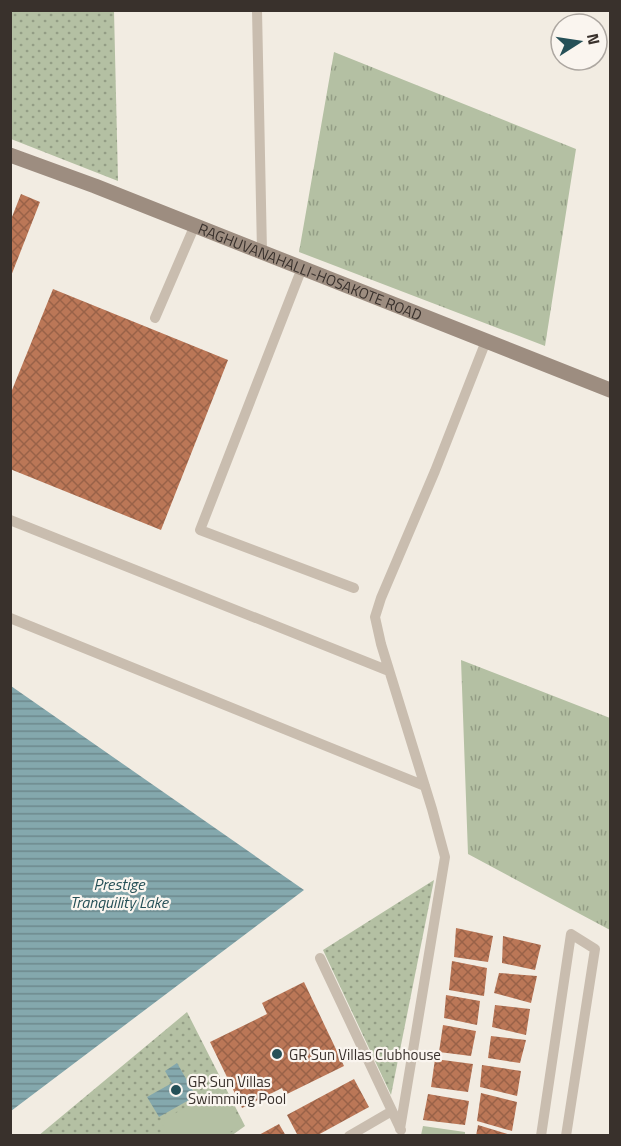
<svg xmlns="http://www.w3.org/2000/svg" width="621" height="1146" viewBox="0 0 621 1146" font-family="'Titillium Web',sans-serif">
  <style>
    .grass { fill: url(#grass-tufts) }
    .park { fill: url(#park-dots) }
    .garden { fill: #b4c0a3 }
    .water { fill: url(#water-rules) }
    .building { fill: url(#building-cross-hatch) }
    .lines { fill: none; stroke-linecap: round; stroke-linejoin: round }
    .service { stroke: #c9bdaf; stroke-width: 10 }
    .secondary { stroke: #9d8d80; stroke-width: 15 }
    .poi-dot { fill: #255057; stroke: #faf5ef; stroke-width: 2 }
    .labels { text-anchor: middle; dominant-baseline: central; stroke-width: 4.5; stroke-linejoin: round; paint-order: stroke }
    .street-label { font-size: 15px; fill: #39312c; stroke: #faf5ef }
    .poi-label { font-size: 15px; fill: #39312c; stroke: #faf5ef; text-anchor: start }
    .water-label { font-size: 16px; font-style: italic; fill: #255057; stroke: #faf5ef }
  </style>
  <defs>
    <pattern id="grass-tufts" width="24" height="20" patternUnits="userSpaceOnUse" patternTransform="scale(1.5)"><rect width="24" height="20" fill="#b4c0a3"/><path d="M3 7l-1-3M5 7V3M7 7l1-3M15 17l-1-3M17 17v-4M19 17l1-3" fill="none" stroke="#939d85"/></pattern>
    <pattern id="park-dots" width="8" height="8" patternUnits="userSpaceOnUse" patternTransform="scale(1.5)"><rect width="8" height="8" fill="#b4c0a3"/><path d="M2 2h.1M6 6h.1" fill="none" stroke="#939d85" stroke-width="1.8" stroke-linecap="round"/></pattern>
    <pattern id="water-rules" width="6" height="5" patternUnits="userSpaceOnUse" patternTransform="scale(1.5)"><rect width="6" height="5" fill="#84a8ad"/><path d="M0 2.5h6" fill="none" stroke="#6d898d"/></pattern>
    <pattern id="building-cross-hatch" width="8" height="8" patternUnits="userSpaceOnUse" patternTransform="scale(1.5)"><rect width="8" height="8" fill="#bb7757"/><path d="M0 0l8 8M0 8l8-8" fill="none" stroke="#996248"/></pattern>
  </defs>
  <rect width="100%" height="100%" fill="#f2ece2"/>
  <path class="grass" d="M334,52L576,149L545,346L299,252Z
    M461,660L610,718V930L468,854Z"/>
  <path class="park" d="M10,11H114L118,181L11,139Z
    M434,880L391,1095L323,950Z
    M187,1012L245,1126L231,1136H38Z"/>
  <path class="garden" d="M222,1085L242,1125L225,1135H168L161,1122Z
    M423,1126L465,1132V1135H421Z"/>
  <path class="water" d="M11,686L304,890L11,1111Z
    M177,1063L196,1096L159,1117L147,1097L172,1083L165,1071Z"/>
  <path class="building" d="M21,194L40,202L11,276L10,222Z
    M53,289L228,360L161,530L10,469V395Z
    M456,928L493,936L488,962L454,957Z
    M503,936L541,945L535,970L502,963Z
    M452,961L487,968L484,996L449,990Z
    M499,973L537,976L531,1003L494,993Z
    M304,982L344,1066L285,1095L282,1088L242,1108L210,1042L267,1014L262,1003Z
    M446,995L480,1001L477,1025L444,1018Z
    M495,1005L530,1009L526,1035L492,1027Z
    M443,1025L476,1031L471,1056L439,1052Z
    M491,1036L526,1040L520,1063L488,1058Z
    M435,1059L473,1064L468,1092L431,1087Z
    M482,1065L521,1071L517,1096L480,1087Z
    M354,1079L369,1107L316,1136H298L287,1115Z
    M481,1093L517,1102L512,1131L477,1121Z
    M428,1094L469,1101L465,1125L423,1120Z
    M279,1124L286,1136H257Z
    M478,1125L511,1135V1136H476Z"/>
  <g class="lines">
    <path class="service" d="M257,10L262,252
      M302,268L200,530L354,588
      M155,318L195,225
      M10,520L389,671
      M10,618L425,786
      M320,958L401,1130
      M400,1129L445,857L432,809L381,644L375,617L381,598L435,471L486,341
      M349,1136L392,1111
      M541,1136L571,934L595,949L566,1136"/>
    <path class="secondary" id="s1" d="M10,155L95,186L610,390"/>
  </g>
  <g class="poi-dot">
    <circle cx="277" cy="1054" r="6"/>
    <circle cx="176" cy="1090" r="6"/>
  </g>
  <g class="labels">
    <g class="street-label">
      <text stroke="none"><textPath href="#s1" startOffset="322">RAGHUVANAHALLI-HOSAKOTE ROAD</textPath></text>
    </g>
    <g class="poi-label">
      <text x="289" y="1054">GR Sun Villas Clubhouse</text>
      <text x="188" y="1081">GR Sun Villas<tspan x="188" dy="17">Swimming Pool</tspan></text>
    </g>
    <g class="water-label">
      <text x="119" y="884">Prestige<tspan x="119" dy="18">Tranquility Lake</tspan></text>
    </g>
  </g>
  <rect width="621" height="1146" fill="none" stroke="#39312c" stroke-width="24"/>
  <g transform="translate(579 42) rotate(78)"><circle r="28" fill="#faf5ef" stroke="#ada7a1" stroke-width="1.5"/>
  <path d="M0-4.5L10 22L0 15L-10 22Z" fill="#255057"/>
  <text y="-9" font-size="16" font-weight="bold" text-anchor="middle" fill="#39312c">N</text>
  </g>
</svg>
